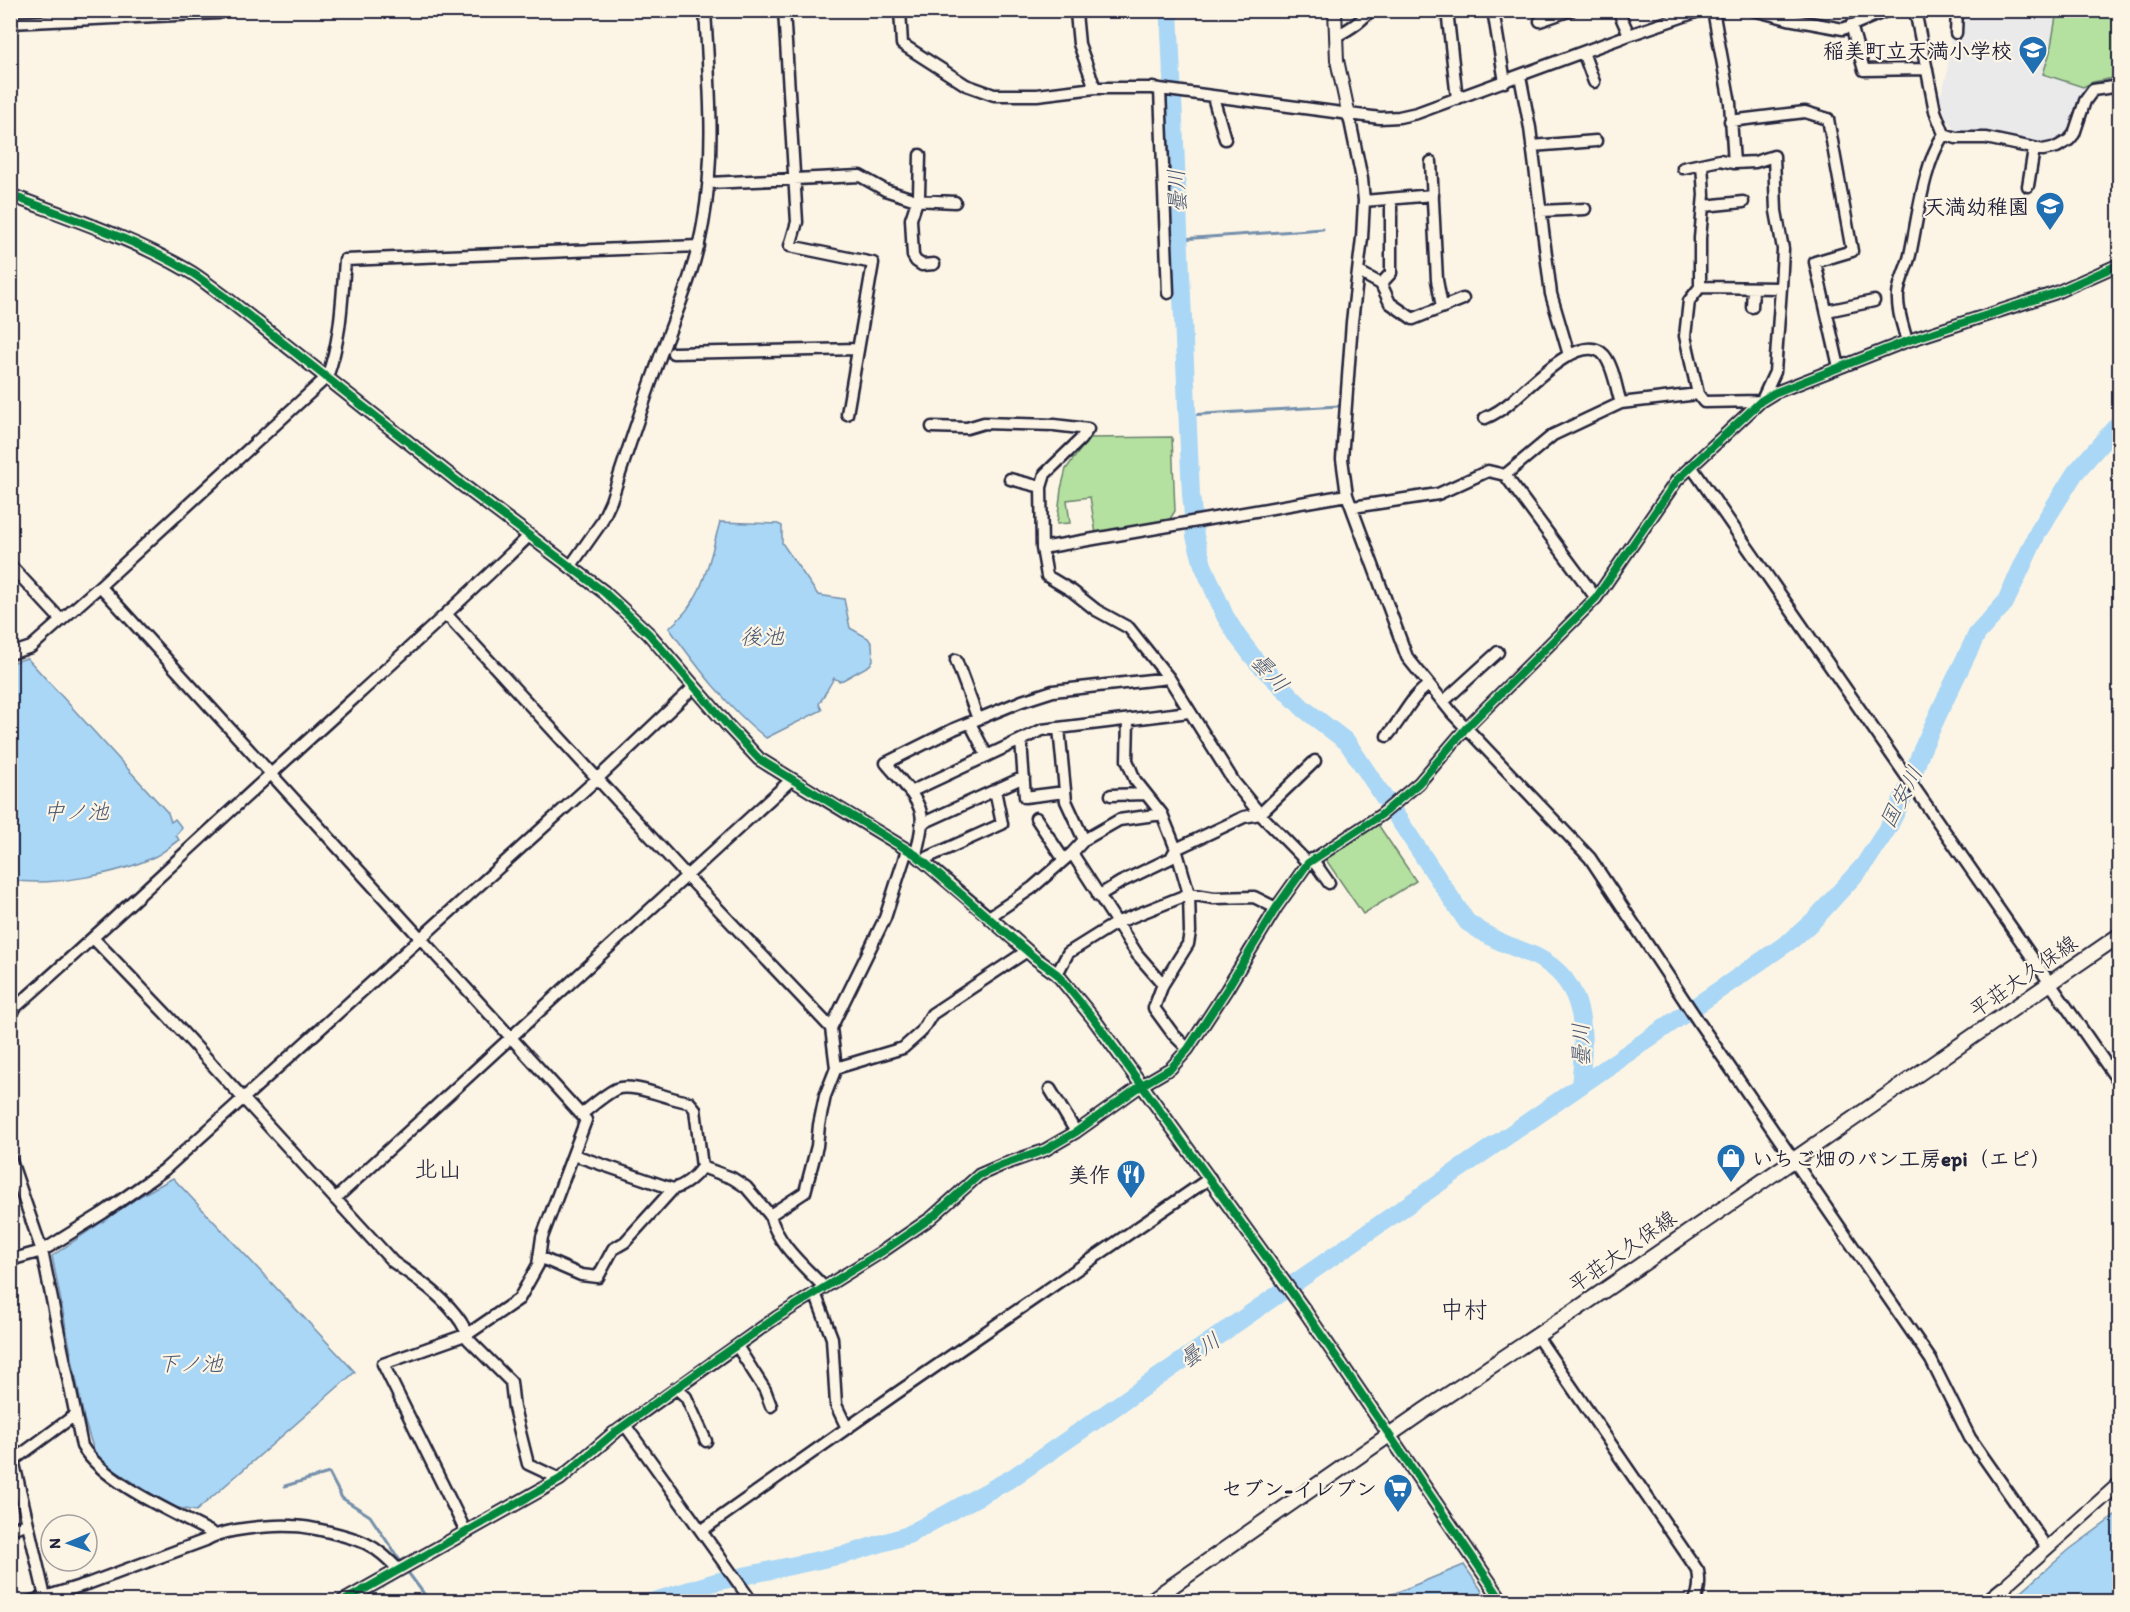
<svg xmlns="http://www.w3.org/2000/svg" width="2130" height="1612" viewBox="0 0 2130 1612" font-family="Itim,'Klee One',sans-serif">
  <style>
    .built { fill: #ebeaeb }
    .green { fill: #b4e19f; stroke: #6b826d; stroke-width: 1.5 }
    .water { fill: #aad7f6; stroke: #748fab; stroke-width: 1.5 }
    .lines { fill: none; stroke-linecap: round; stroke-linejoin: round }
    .stream { stroke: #748fab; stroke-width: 3 }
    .river { stroke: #aad7f6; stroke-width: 18 }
    .minor-casing { stroke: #22223b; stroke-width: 15 }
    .tertiary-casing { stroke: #22223b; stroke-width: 16 }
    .secondary-casing { stroke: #22223b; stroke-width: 18 }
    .minor { stroke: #fcf5e5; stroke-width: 10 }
    .tertiary { stroke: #fcf5e5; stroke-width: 12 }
    .secondary { stroke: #fcf5e5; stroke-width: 14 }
    .cycleway-casing { stroke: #fcf5e5; stroke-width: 11 }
    .cycleway { stroke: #00873e; stroke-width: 8 }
    .labels { text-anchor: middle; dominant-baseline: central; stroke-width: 4.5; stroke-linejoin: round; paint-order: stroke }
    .poi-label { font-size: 21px; font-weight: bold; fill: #22223b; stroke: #fcf5e5; text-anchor: end }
    .street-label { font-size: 21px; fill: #22223b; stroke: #fcf5e5 }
    .water-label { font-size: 22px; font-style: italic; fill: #4b5873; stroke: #fcf5e5 }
    .quarter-label { font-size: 24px; fill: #22223b; stroke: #fcf5e5 }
  </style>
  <rect width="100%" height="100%" fill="#fcf5e5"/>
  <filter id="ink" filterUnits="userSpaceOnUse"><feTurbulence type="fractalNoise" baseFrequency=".0167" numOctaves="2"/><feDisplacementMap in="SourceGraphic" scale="12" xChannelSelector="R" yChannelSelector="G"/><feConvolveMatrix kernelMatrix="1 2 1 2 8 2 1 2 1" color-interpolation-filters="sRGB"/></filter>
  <g filter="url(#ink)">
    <path class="built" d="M1953,11H2119V79L2094,84L2084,93L2079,99L2068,131L2064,135L2048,142L2037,144L1981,131L1960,132L1954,130L1946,117L1940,97L1947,74Z"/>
    <path class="green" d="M2057,11H2119V77L2093,82L2083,87L2043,74L2050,52Z
      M1172,437L1175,511L1168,522L1096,534L1090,497L1067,500L1070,523L1057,524L1061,489L1066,469L1089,438Z
      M1377,823L1416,881L1363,914L1322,854Z"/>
    <path class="water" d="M720,522L778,524L782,526V543L818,595L844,599L850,628L868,638L872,644L873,660L870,665L843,680L839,681L834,678L819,704L822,710L766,738C727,707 698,668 669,628C705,599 708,563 720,522Z
      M27,658L168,813L171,822L175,819L182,828L176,835L179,840C171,845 164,852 156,856C120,874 50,887 11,880V663Z
      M173,1178L355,1372L196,1511L172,1507L114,1470L95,1454L84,1419L52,1256L142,1195Z
      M2119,1513V1601H2010L2070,1549Z
      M1464,1565L1489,1601H1375L1378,1600Z"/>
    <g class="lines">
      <path class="stream" d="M1181,239L1323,229
        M1188,415L1339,406
        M285,1486L329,1473L342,1498L370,1516L403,1565
        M407,1571L430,1602"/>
      <path class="river" d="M1169,10L1191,494L1195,536L1203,565L1225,616L1238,637L1257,662L1304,709L1347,742L1467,922C1475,927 1483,933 1491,937C1505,945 1522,950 1537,957C1589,983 1585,1037 1580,1086
        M651,1602L715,1582L847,1554L908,1535L1012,1478L1793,939L1814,920L1864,865L1888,828L1911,782L1920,754L1942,706L1977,634L2005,603L2038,532L2075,473L2120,422"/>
      <g class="minor-casing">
        <path id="minor" d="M784,10L797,222L790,246L873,263L847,414
          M900,10L902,44L966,85L994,95H1037L1095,88H1152L1380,118L1399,117L1417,113L1629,35L1702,10
          M1447,10L1457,99
          M1493,10L1505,82
          M1618,10L1629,35
          M1713,10L1730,103L1734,163L1755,162L1774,156L1776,211L1783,249L1781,288L1775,372L1762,400
          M1753,10L1788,19L1843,29L1888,10
          M1915,10L1935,111L1944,134L1956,138H1986L2043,150L2057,147L2069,140L2074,134L2085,101L2093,90L2120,86
          M1076,13L1079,44L1095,88
          M1540,21L1571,10
          M10,23L219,13
          M1851,25L1864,70L1927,69
          M1956,33L1957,10
          M1336,36C1348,30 1362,22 1370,10
          M1583,52L1594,82
          M1520,76L1530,128L1551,294L1569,355
          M1160,90L1168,293
          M1213,97L1225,139
          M1349,116L1362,179L1364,201L1362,238L1352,322L1342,459L1347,495L1407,657L1452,713L1590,858L1700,1024L1931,1360L1970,1438L2047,1548
          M1730,121L1805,112L1828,119L1852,251L1815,262L1839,367
          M1532,146L1596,141
          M920,155L919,195L911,219L913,256L916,261L922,265L934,264
          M1431,162L1437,280L1442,307
          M1702,164L1704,195L1700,238V287L1689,301L1685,336L1698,394L1704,402L1761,401
          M1683,168L1720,160L1734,163
          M709,183L860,176L885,190L916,200L955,202
          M2028,186L2034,149
          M1364,201L1433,195
          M1704,206L1743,202
          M1541,211L1585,209
          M1359,272L1381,284L1390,303L1413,319L1463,299
          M1381,284L1391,273V199
          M1700,287L1781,288
          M1752,307L1753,289
          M1827,311L1874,301
          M1907,341C1903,326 1897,311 1898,295C1899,281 1907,268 1910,255C1918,218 1923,165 1944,134
          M673,353L858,349
          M1485,418C1495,414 1504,408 1512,401C1529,387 1582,330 1604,355C1614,367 1616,389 1621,403
          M932,427L967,428L984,423L1054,425L1088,429L1080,440L1045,474L1041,487L1042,548L1047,576L1072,591L1096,610L1129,628L1169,678L1234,782L1260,814L1308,863
          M1691,466L2120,1084
          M1505,475L1596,598
          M1010,479L1041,487
          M1353,507L1438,494L1488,471L1505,475L1553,435L1621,403L1698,394
          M1042,548L1347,495
          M10,565L61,620
          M570,567L601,523L611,501C627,452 643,403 661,354C677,311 695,270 703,224C716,153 709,82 705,10
          M100,586L586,1120L542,1237L538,1265L519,1299L468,1334L383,1364L466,1532
          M447,615L686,875L831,1028
          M10,654L31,647L100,586L327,377C341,340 342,299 345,260L699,246
          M956,660L978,719
          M1443,702L1498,652
          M1128,720L1127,760L1135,780L1162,814L1176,849L1189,894L1190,932L1188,944L1163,984L1154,1008L1173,1034L1188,1049
          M970,723L987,756
          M1059,728L1066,801L1084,840
          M1387,736C1402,720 1410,697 1429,685
          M1021,740L1025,797L1065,792
          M910,792L1042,730L1189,712
          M814,793L916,855L989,917L1032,888L1072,853L1137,954L1163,984
          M1111,795L1145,794
          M1036,818L1064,860
          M921,824L1024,777
          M1072,853L1084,840L1119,820L1162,814
          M916,855C918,842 924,826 921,813C918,797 896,775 886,763L954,729L1022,701L1053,691L1169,678
          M1312,859L1329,883
          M922,860L1002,824L995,790
          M1098,896L1121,882L1171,858L1176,849L1244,817L1260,814L1315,761
          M94,939L166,1014L393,1262C418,1280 443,1295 461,1322C464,1328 468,1332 468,1339L511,1382L514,1408L528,1464L560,1479
          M1057,974L1068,953L1116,923L1189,894L1214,898L1254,897L1276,908
          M10,1012C99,934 185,852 272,773C358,694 445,617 529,536
          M836,1068L903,1048L921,1032L932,1014L1027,951
          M1050,1089L1076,1132
          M574,1155L673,1189
          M10,1158L42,1251L82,1446C105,1484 175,1513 214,1534
          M702,1167L732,1178L746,1187L770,1215
          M335,1199L791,780
          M539,1257L581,1275L598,1277L613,1249L625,1242L673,1189C684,1186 695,1177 702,1167L695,1109L689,1102C670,1100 633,1082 616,1089C604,1095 592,1106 582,1114
          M10,1260L42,1251L103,1213L164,1170L598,778L694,687
          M824,1287C804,1266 777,1244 770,1215L805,1192L817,1146L819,1125L825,1096L836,1068L831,1028L885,918L907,850
          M815,1293L832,1338L836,1405L847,1428
          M1536,1335L1698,1571C1700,1581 1699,1593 1694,1602
          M737,1346L765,1390L771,1406
          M676,1388L686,1397L706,1441
          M625,1425L752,1602
          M614,1433L777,1317L883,1251L931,1218L979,1175L1002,1165L1045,1150L1076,1132L1142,1085L1171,1068L1188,1049L1227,989L1276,908L1308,863L1381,815L1419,783L1466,728L1596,598L1677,480L1761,401L1774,393L1907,341L2055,293L2120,264
          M10,1529L27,1524
          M701,1531L894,1395L1210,1178
          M45,1597L14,1464L15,1459L75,1415
          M29,1602L90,1583L206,1540C222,1529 271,1525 292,1526C310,1526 349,1536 365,1543C378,1549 388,1559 398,1569
          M1984,1602L2004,1586"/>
      </g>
      <g class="tertiary-casing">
        <path id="tertiary" d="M1335,10L1337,60L1349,116
          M10,195C70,218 132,238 187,270C200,277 212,288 225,297L461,484L604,592L649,634L728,726L759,759L814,793
          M989,917L1035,958L1057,974L1093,1018L1305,1311L1503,1602
          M342,1602L560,1479L614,1433
          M1996,1602L2009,1582L2120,1483"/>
      </g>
      <g class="secondary-casing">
        <path id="secondary" d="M1149,1602L1425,1410L1580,1307L2120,935"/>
      </g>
      <use href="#minor" class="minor"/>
      <use href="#tertiary" class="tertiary"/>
      <use href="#secondary" class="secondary"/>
      <g class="cycleway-casing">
        <path id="cycleway" d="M10,195C70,218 132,238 187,270C200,277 212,288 225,297L461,484L604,592L649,634L728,726L759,759L916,855L1035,958L1057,974L1093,1018L1305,1311L1503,1602
          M342,1602L560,1479L614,1433L676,1388L777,1317L883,1251L931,1218L979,1175L1002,1165L1045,1150L1076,1132L1142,1085L1171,1068L1188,1049L1227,989L1276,908L1308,863L1381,815L1419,783L1466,728L1596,598L1677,480L1761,401L1774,393L1907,341L2055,293L2120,264"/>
      </g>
      <use href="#cycleway" class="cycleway"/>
    </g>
  </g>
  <defs>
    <g id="school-pin" transform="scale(1.5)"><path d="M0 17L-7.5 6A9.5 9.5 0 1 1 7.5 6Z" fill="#1f6fb2" stroke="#fcf5e5"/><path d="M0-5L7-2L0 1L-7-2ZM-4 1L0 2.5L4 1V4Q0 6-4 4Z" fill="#fff"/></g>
    <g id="shop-pin" transform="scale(1.5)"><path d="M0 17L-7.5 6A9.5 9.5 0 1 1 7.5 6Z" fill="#1f6fb2" stroke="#fcf5e5"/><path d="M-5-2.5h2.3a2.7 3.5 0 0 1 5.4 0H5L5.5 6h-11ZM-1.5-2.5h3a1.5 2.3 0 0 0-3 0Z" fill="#fff"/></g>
    <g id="restaurant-pin" transform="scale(1.5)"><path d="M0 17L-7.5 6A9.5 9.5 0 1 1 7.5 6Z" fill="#1f6fb2" stroke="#fcf5e5"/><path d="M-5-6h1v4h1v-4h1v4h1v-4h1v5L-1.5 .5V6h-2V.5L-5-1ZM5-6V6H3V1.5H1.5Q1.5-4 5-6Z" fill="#fff"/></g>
    <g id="supermarket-pin" transform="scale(1.5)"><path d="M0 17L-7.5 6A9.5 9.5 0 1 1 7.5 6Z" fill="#1f6fb2" stroke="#fcf5e5"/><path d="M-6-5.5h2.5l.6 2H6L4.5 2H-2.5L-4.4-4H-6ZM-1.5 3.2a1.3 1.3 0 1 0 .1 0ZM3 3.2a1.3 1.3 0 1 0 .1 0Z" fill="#fff"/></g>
  </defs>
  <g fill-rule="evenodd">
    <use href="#school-pin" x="2033" y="50"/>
    <use href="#school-pin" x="2050" y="206"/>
    <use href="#shop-pin" x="1731" y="1158"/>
    <use href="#restaurant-pin" x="1131" y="1174"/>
    <use href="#supermarket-pin" x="1398" y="1488"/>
  </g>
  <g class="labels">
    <g class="poi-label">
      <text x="2012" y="50">稲美町立天満小学校</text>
      <text x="2029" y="206">天満幼稚園</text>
      <text x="1752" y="1158" text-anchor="start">いちご畑のパン工房epi（エピ）</text>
      <text x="1110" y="1174">美作</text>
      <text x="1377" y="1488">セブン-イレブン</text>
    </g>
    <g class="street-label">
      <text transform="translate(2023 976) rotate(-35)">平荘大久保線</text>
      <text transform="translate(1622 1251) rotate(-35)">平荘大久保線</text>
    </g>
    <g class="water-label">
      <text transform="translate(1177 191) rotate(-93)">曇川</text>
      <text x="762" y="636">後池</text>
      <text transform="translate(1270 673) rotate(47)">曇川</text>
      <text transform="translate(1901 797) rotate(-62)">国安川</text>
      <text x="76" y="811">中ノ池</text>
      <text transform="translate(1581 1045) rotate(-91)">曇川</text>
      <text transform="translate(1200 1350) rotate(-35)">曇川</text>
      <text x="190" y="1363">下ノ池</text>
    </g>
    <g class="quarter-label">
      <text x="438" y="1168">北山</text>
      <text x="1464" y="1309">中村</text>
    </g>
  </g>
  <rect width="2130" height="1612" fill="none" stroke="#fcf5e5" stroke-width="36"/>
  <rect x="18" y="18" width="2094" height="1576" fill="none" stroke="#22223b" stroke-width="2" filter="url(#ink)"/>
  <g transform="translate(69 1543) rotate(268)"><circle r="28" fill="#fcf5e5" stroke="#a5a1a1" stroke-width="1.5"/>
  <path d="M0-4.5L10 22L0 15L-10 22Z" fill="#1f6fb2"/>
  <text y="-9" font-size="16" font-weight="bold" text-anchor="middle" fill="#22223b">N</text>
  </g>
</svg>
